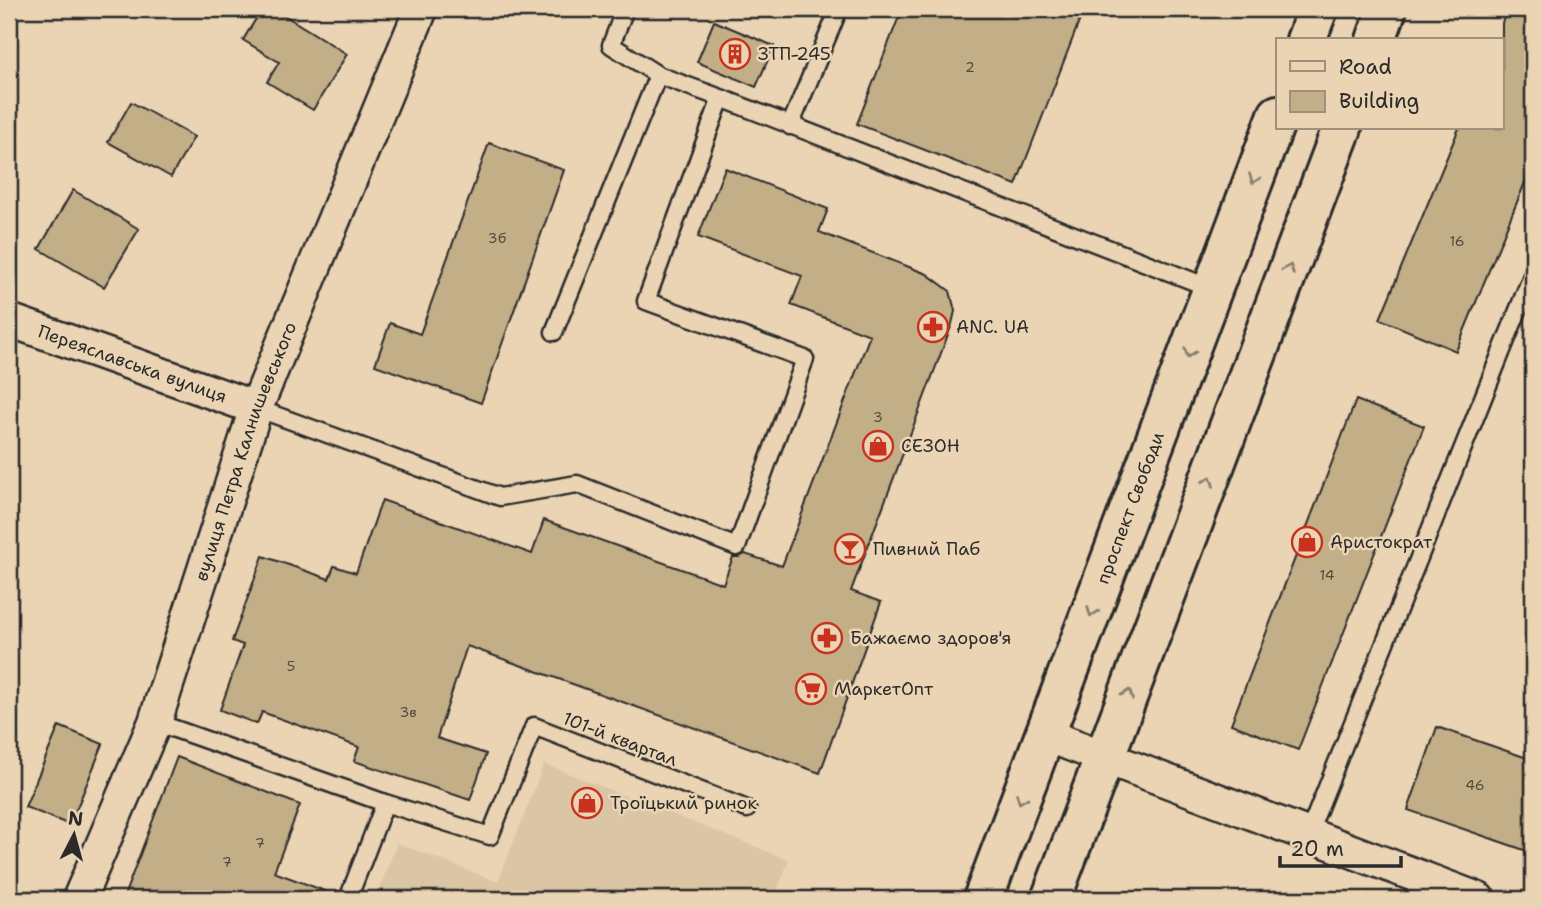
<svg xmlns="http://www.w3.org/2000/svg" width="1542" height="908" viewBox="0 0 1542 908" font-family="'Shantell Sans',sans-serif">
  <style>
    .built { fill: #dac6a4 }
    .building { fill: #c2ae87; stroke: #2b2b2b; stroke-width: 2 }
    .lines { fill: none; stroke-linecap: round; stroke-linejoin: round }
    .service-casing { stroke: #2b2b2b; stroke-width: 21 }
    .minor-casing { stroke: #2b2b2b; stroke-width: 37 }
    .trunk-casing { stroke: #2b2b2b; stroke-width: 44 }
    .service { stroke: #ead4b3; stroke-width: 16 }
    .minor { stroke: #ead4b3; stroke-width: 32 }
    .trunk { stroke: #ead4b3; stroke-width: 38 }
    .oneway { stroke: #8a806f }
    .labels { text-anchor: middle; dominant-baseline: central; stroke-width: 5; stroke-linejoin: round; paint-order: stroke }
    .number-label { font-size: 14px; fill: #514c42 }
    .poi-label { font-size: 18px; fill: #2b2b2b; stroke: #ead4b3; text-anchor: start }
    .street-label { font-size: 18px; fill: #2b2b2b; stroke: #ead4b3 }
  </style>
  <rect width="100%" height="100%" fill="#ead4b3"/>
  <filter id="ink" filterUnits="userSpaceOnUse"><feTurbulence type="fractalNoise" baseFrequency=".0143" numOctaves="2"/><feDisplacementMap in="SourceGraphic" scale="14" xChannelSelector="R" yChannelSelector="G"/><feConvolveMatrix kernelMatrix="1 2 1 2 8 2 1 2 1" color-interpolation-filters="sRGB"/></filter>
  <g filter="url(#ink)">
    <path class="built" d="M544,764L789,860L774,899H375L397,843L498,882Z"/>
    <path class="building" d="M262,9H274L347,54L313,110L267,82L279,62L243,40Z
      M902,9H1084L1016,185L857,124Z
      M1507,9H1533V163L1456,351L1380,319L1459,128H1502V23Z
      M714,21L774,46L756,87L697,62Z
      M131,102L194,137L171,177L108,142Z
      M489,143L564,170L481,403L375,365L390,323L420,334Z
      M725,168L828,209L819,232L927,274L950,291L955,311L952,324L851,591L881,602L820,773L467,646L437,738L486,754L470,800L354,761L359,747L262,712L257,724L220,710L243,645L232,641L263,556L329,579L334,566L356,573L382,500L532,554L544,520L723,584L733,557H739L745,554L782,566L870,335L791,305L802,276L698,237Z
      M73,190L139,229L104,287L39,249Z
      M1356,400L1424,426L1298,750L1231,724Z
      M59,726L103,744L70,825L25,807Z
      M1437,727L1533,760V853L1408,810Z
      M177,757L300,805L274,872L338,896V899H123Z"/>
    <g class="lines">
      <g class="service-casing">
        <path id="service" d="M625,9L611,45L658,75L721,98
          M790,126L839,9
          M554,332L658,75
          M256,408L500,497L577,484L737,547L805,359L646,301L721,98L1213,289
          M155,722L385,803L348,899
          M385,803L490,836L534,726L747,809
          M1308,835L1533,273"/>
      </g>
      <g class="minor-casing">
        <g id="minor">
          <path id="s1" d="M9,320L256,408"/>
          <path d="M1046,735L1478,899"/>
          <path id="s2" d="M79,899L155,722L256,408L421,9"/>
        </g>
      </g>
      <g class="trunk-casing">
        <g id="trunk">
          <path d="M1306,40L1318,9"/>
          <path d="M1376,40L1387,9"/>
          <path id="s3" d="M983,899L1278,115"/>
          <path d="M1051,899L1342,128"/>
        </g>
      </g>
      <use href="#service" class="service"/>
      <use href="#minor" class="minor"/>
      <use href="#trunk" class="trunk"/>
    </g>
    <defs><path id="oneway-chevron" d="M-2-3.5L2.5 0L-2 3.5" fill="none" stroke-width="1.6" stroke-linecap="round" stroke-linejoin="round" transform="scale(1.75)"/></defs>
    <g class="oneway">
      <use href="#oneway-chevron" transform="translate(1254 179) rotate(110)"/>
      <use href="#oneway-chevron" transform="translate(1289 269) rotate(-69)"/>
      <use href="#oneway-chevron" transform="translate(1189 353) rotate(110)"/>
      <use href="#oneway-chevron" transform="translate(1209 481) rotate(-69)"/>
      <use href="#oneway-chevron" transform="translate(1092 612) rotate(111)"/>
      <use href="#oneway-chevron" transform="translate(1128 694) rotate(-69)"/>
      <use href="#oneway-chevron" transform="translate(1021 799) rotate(111)"/>
    </g>
  </g>
  <defs>
    <g id="building-ring" transform="scale(1.575)"><circle r="9.5" fill="#ead4b3" stroke="#c8321e" stroke-width="1.5"/><path d="M-4-6H4V6H1V3H-1V6H-4ZM-2.5-4.3h1.7v1.8h-1.7ZM.8-4.3h1.7v1.8H.8ZM-2.5-1h1.7V.8h-1.7ZM.8-1h1.7V.8H.8Z" fill="#c8321e"/></g>
    <g id="pharmacy-ring" transform="scale(1.575)"><circle r="9.5" fill="#ead4b3" stroke="#c8321e" stroke-width="1.5"/><path d="M-2-6h4v4h4v4h-4v4h-4v-4h-4v-4h4Z" fill="#c8321e"/></g>
    <g id="shop-ring" transform="scale(1.575)"><circle r="9.5" fill="#ead4b3" stroke="#c8321e" stroke-width="1.5"/><path d="M-5-2.5h2.3a2.7 3.5 0 0 1 5.4 0H5L5.5 6h-11ZM-1.5-2.5h3a1.5 2.3 0 0 0-3 0Z" fill="#c8321e"/></g>
    <g id="bar-ring" transform="scale(1.575)"><circle r="9.5" fill="#ead4b3" stroke="#c8321e" stroke-width="1.5"/><path d="M-6-5H6L.8 .8V4.5H3.5V6h-7V4.5H-.8V.8Z" fill="#c8321e"/></g>
    <g id="supermarket-ring" transform="scale(1.575)"><circle r="9.5" fill="#ead4b3" stroke="#c8321e" stroke-width="1.5"/><path d="M-6-5.5h2.5l.6 2H6L4.5 2H-2.5L-4.4-4H-6ZM-1.5 3.2a1.3 1.3 0 1 0 .1 0ZM3 3.2a1.3 1.3 0 1 0 .1 0Z" fill="#c8321e"/></g>
  </defs>
  <g fill-rule="evenodd">
    <use href="#building-ring" x="735" y="54"/>
    <use href="#pharmacy-ring" x="933" y="327"/>
    <use href="#shop-ring" x="878" y="446"/>
    <use href="#shop-ring" x="1307" y="542"/>
    <use href="#bar-ring" x="850" y="549"/>
    <use href="#pharmacy-ring" x="827" y="638"/>
    <use href="#supermarket-ring" x="811" y="689"/>
    <use href="#shop-ring" x="587" y="803"/>
  </g>
  <g class="labels">
    <g class="number-label">
      <text x="970" y="67">2</text>
      <text x="497" y="238">3б</text>
      <text x="1457" y="241">16</text>
      <text x="878" y="417">3</text>
      <text x="1327" y="575">14</text>
      <text x="291" y="666">5</text>
      <text x="408" y="712">3в</text>
      <text x="1475" y="785">46</text>
      <text x="260" y="843">7</text>
      <text x="227" y="862">7</text>
    </g>
    <g class="poi-label">
      <text x="758" y="54">ЗТП-245</text>
      <text x="956" y="327">ANC. UA</text>
      <text x="901" y="446">СЕЗОН</text>
      <text x="1330" y="542">Аристократ</text>
      <text x="873" y="549">Пивний Паб</text>
      <text x="850" y="638">Бажаємо здоров'я</text>
      <text x="834" y="689">МаркетОпт</text>
      <text x="610" y="803">Троїцький ринок</text>
    </g>
    <g class="street-label">
      <text stroke="none"><textPath href="#s1" startOffset="131">Переяславська вулиця</textPath></text>
      <text stroke="none"><textPath href="#s2" startOffset="478">вулиця Петра Калнишевського</textPath></text>
      <text stroke="none"><textPath href="#s3" startOffset="418">проспект Свободи</textPath></text>
      <text transform="translate(620 739) rotate(21)">101-й квартал</text>
    </g>
  </g>
  <rect width="1542" height="908" fill="none" stroke="#ead4b3" stroke-width="35"/>
  <rect x="18" y="18" width="1507" height="873" fill="none" stroke="#2b2b2b" stroke-width="2.5" filter="url(#ink)"/>
  <rect x="1276" y="38" width="228" height="91" fill="#ead4b3" stroke="#9e907d" stroke-width="2"/>
  <rect x="1290" y="61" width="35" height="10" fill="#ead4b3" stroke="#9e907d" stroke-width="2"/>
  <text x="1339" y="74" font-size="21" fill="#2b2b2b">Road</text>
  <rect x="1290" y="91" width="35" height="21" fill="#c2ae87" stroke="#9e907d" stroke-width="2"/>
  <text x="1339" y="108" font-size="21" fill="#2b2b2b">Building</text>
  <g transform="translate(74 835) rotate(6)" stroke="#ead4b3" stroke-width="5" paint-order="stroke">
  <path d="M0-5L12 26L0 18L-12 26Z" fill="#2b2b2b"/>
  <text y="-10" font-size="19" font-weight="bold" text-anchor="middle" fill="#2b2b2b">N</text>
  </g>
  <path d="M1280 856v10h121v-10" fill="none" stroke="#2b2b2b" stroke-width="3.5"/>
  <text x="1290" y="856" font-size="21" fill="#2b2b2b" stroke="#ead4b3" stroke-width="5" paint-order="stroke">20 m</text>
</svg>
